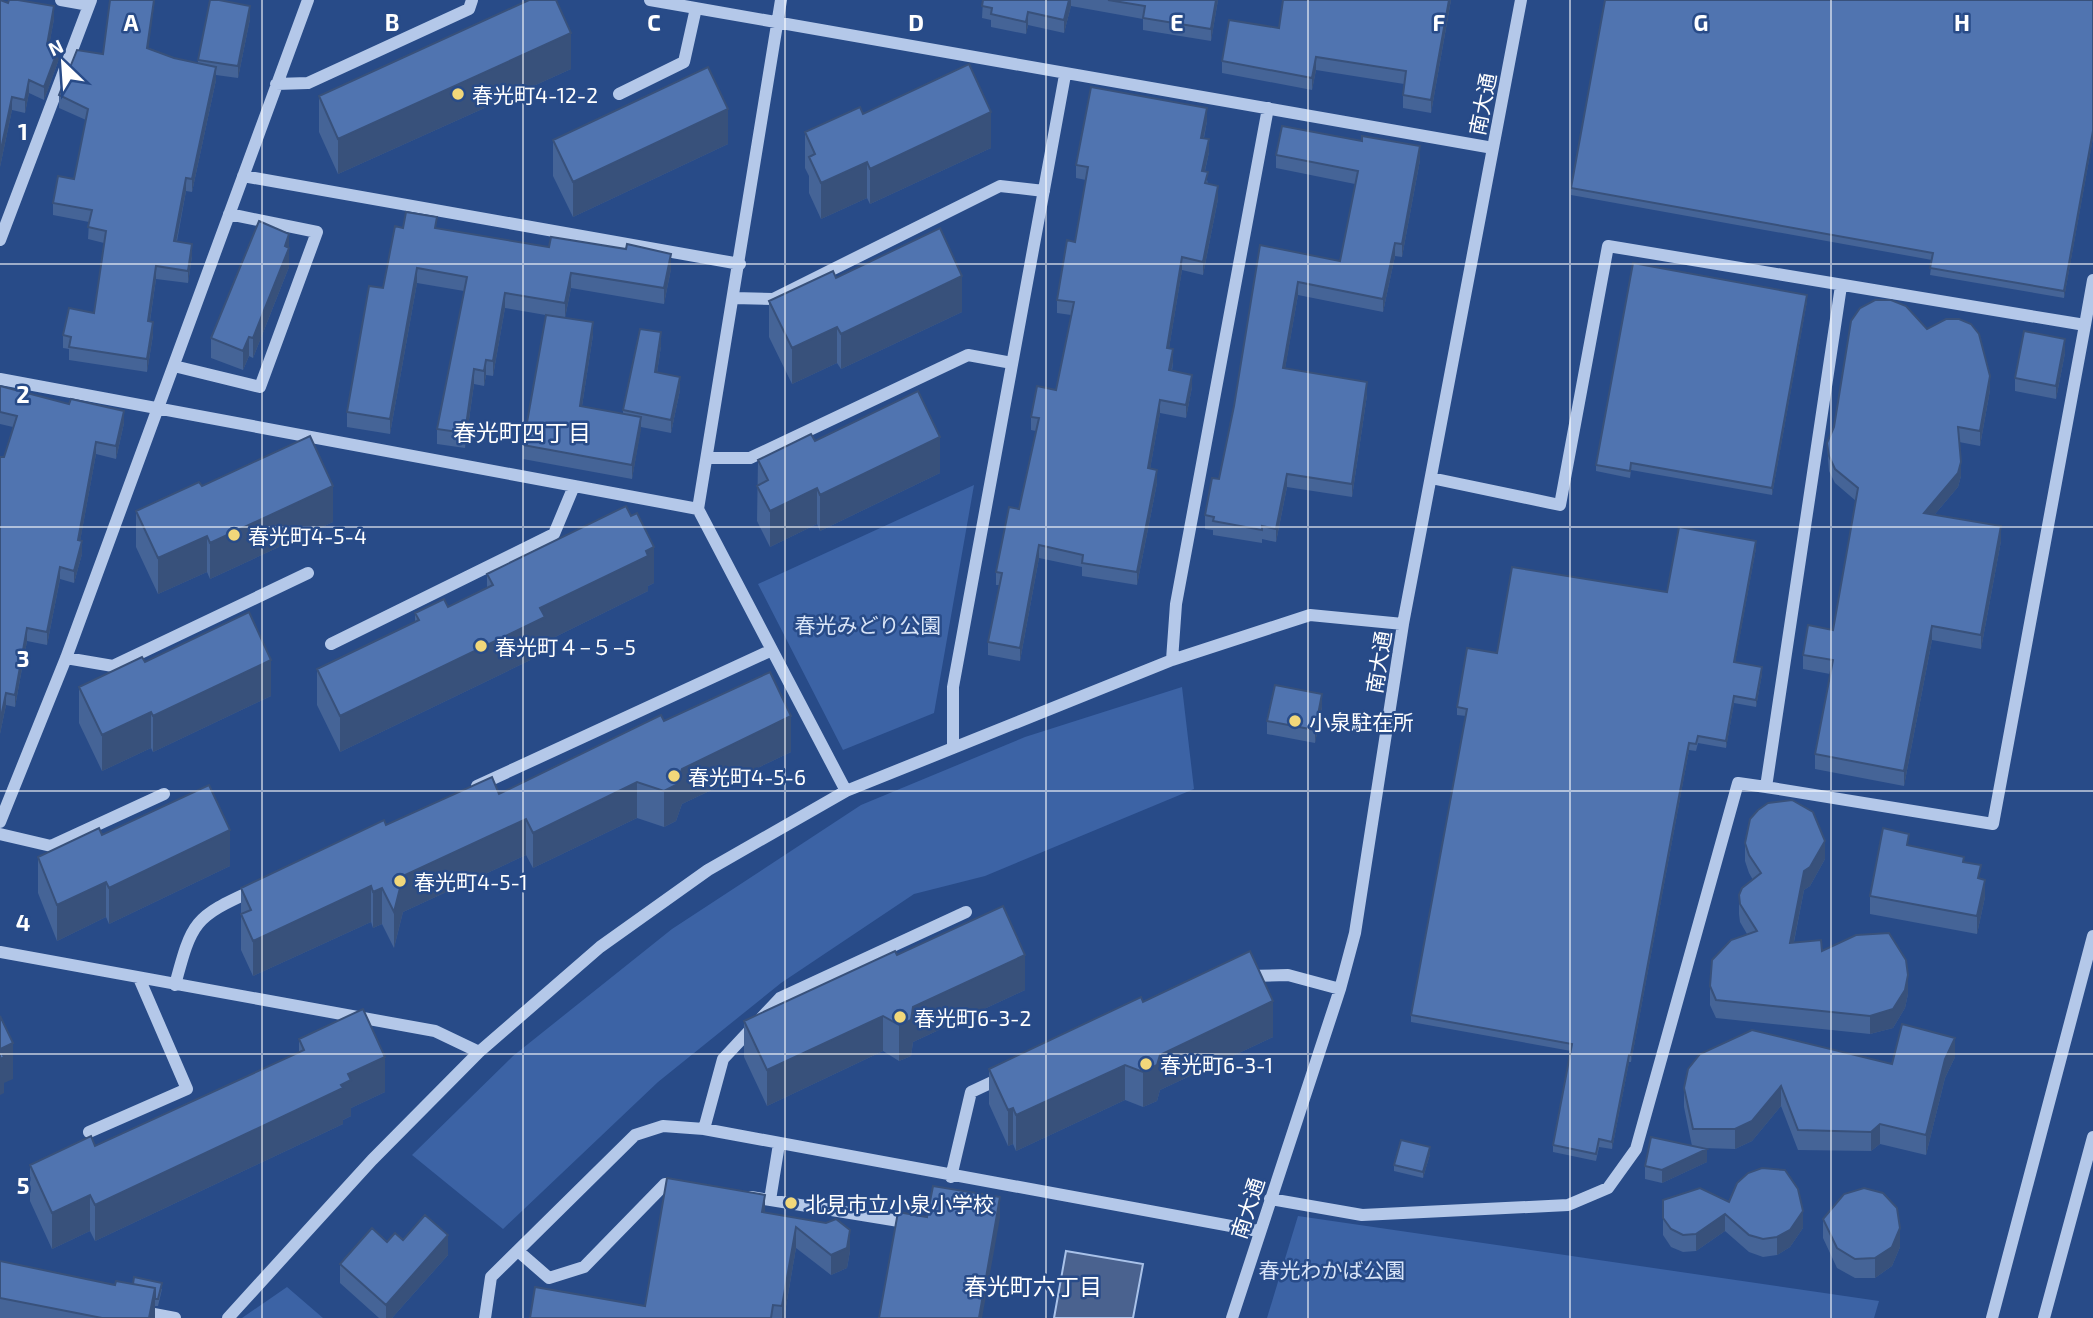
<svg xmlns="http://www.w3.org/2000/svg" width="2093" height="1318" viewBox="0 0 2093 1318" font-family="'Exo 2','Noto Sans JP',sans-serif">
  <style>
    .green { fill: #3c63a5 }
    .water { fill: #4a628f; stroke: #a9c2e9; stroke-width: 2 }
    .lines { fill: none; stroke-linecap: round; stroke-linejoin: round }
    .minor { stroke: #b4c8e9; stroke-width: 12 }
    .wall { fill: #456497 }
    .shaded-wall { fill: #38517b }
    .building { fill: #5074b0; stroke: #38517b; stroke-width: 2 }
    .grid { fill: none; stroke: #fff; stroke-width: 2; stroke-opacity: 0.55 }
    .poi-dot { fill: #f1d77a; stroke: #284b88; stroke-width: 2.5 }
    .labels { text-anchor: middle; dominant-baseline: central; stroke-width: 5; stroke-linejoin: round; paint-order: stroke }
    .poi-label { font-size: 21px; fill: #fff; stroke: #284b88; text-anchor: start }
    .street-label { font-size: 21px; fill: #fff; stroke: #284b88 }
    .park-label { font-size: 21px; fill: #d8e4f7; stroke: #284b88 }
    .neighbourhood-label { font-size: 23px; fill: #fff; stroke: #284b88 }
    .grid-label { font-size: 23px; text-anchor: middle; font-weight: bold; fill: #fff; stroke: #284b88; stroke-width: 5; stroke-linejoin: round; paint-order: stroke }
  </style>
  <rect width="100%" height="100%" fill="#284b88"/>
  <path class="green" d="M974,485L934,713L843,750L758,584Z
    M1182,687L1194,789L985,876L914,894L781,983L658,1082L503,1229L412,1155L513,1056L672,929L861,805L1025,737Z
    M1298,1216L1879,1301L1874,1318H1267Z
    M287,1287L323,1318H242Z"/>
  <path class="water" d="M1066,1251L1143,1264L1133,1318H1054Z"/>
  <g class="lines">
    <path class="minor" d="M61,0L89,5
      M650,0L1493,148
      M781,0L698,509L846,791
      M276,84L308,83L469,9L472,0
      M619,94L684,62L696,8
      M243,176L740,264
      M0,240L91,0
      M734,298L773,299L1000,186L1044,191
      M2085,325L2093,280
      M174,366L260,387L317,232L229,214
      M0,379L698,509
      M707,458H750L968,355L1012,363
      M1431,478L1560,505L1608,246L2085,325L1993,824L1766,787
      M331,644L554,534L574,486
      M66,658L113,666L308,573
      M1172,660L1176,604L1268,108
      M953,748V687L1065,75
      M477,786L772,650
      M0,822L66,658L308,0
      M0,834L51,846L164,794
      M0,952L435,1031L479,1052
      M1246,976L1288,975L1340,989
      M175,985C192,921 194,917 254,890
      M704,1129L723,1059L780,998L966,912
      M89,1132L187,1089L139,978
      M951,1177L971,1092L1003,1077
      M751,1197L899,1221
      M1270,1199L1362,1215L1568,1205L1608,1188L1636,1149L1738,783L1766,787L1841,286
      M770,1200L779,1144
      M518,1251L549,1278L584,1267L665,1184L681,1187
      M138,1311L175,1318
      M228,1318L372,1160L479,1052L600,947L708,870L846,791L1172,660L1310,615L1403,624
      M485,1318L491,1277L635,1135L663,1126L704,1129L1258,1231
      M1232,1318L1340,989L1355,933L1403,624L1521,0
      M1992,1318L2093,936
      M2044,1318L2093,1137"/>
  </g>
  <path class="wall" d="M0,0L54,19L49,45L59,59L44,100L29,93L25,113L12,110L0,167Z
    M981,0H1218L1211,41L1143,30V19L1071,6L1064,33L1028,25L1026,34L991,27V20L982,18L983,0Z
    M1283,0H1451L1431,113L1403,108V95L1404,84L1316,70L1312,90L1222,73V61L1279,28Z
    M2093,0V138L2064,298L1930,275L1932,260L1571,195V188Z
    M250,19L238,78L216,75V80L192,192L186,191L177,241L192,256L188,283L156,279L150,321L153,335L147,372L69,360V349L63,348V335L94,313L104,243L88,239L89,222L53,215V203L74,179L86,120L59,108V95L103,54L149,48L174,58L198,63V60Z
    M571,69L338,174L319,132V96Z
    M863,114L991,148L870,204L867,198L821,219L809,193V176L805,168V132Z
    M1207,121L1204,138L1209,152L1205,171L1208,184L1218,199L1203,275L1182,270L1169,348L1173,362L1172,371L1192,387L1186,418L1160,413L1150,469L1157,483L1137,585L1082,576V567L1039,558L1020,661L988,655V642L1000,585H996V572L1019,509L1036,431L1031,430V417L1056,390L1071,315L1057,313V300L1075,242L1086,180L1076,178V165Z
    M553,140L728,144L573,217L553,176Z
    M1362,141L1420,160L1402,257L1395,256L1383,312L1298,295L1285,368L1367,395L1352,497L1287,487L1276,542L1262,539V543L1213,535V530L1205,529V515L1219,479L1234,406L1260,245L1340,261L1355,184L1276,168V155Z
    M403,228H437L671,269L664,304L571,288L565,318L593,335L582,406L623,414V410L661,346L657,373L680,390L671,433L641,427L632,479L523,459V445L557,317L505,308L493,376L486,375L484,386L474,384L465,448L437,444V429L464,291L417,283L390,434L347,427V412L383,288Z
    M289,234V267L253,358L249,356L243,370L211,358V338Z
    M836,278L962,312L841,369L837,363L792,384L769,337V301Z
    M1807,301L1772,495L1631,470L1630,478L1596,471V465Z
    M1927,329L1990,390L1980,446L1959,442L1961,476L1958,487L1935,514L2001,541L1981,649L1932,640L1904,786L1815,769V754L1830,674L1803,669V655L1833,630L1856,501L1835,483L1829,471L1827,443Z
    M2065,353L2056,399L2015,391V378Z
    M0,386L124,423L116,459L96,454L80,541L82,554L74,583L60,579L47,645L27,641L15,707L6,705L0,734V457H4L13,427L0,424Z
    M815,441L940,473L820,531L817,524L770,547L757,521L758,460Z
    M202,486L333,522L210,579L207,572L158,594L136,547V511Z
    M1756,548L1735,662L1762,674L1756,707L1734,703L1726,748L1698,743L1696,751L1689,750L1631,1062H1629L1612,1149L1599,1147L1596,1161L1553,1152V1145L1571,1051L1411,1022V1015L1466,716L1457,715V707L1667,592Z
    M487,574L654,583L648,586V591L545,642V653L340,752L317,705V669L415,622V613L448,607L487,588Z
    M145,662L271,696L153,752L151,748L102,771L79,723V687Z
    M1322,707L1315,743L1267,734V721Z
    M664,721L791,752L682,804L676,821L664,827L637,818L533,868L526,855L403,912L394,948L382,924L373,928L371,922L253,976L241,950V888L386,825L499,794Z
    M102,835L230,866L109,924L106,917L57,941L38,893V857Z
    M1745,843L1825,859L1810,886L1804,890L1794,942L1822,951L1908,994L1905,1008L1893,1028L1870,1034L1716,1018L1710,1005V986L1747,934L1740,922L1739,914V895L1753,880L1749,873L1745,861Z
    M1909,845L1964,862L1985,897L1977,934L1870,914V896Z
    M897,955L1025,990L913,1042L911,1056L899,1061L883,1051L767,1106L744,1057V1021Z
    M1143,1002L1273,1037L1160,1090L1157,1101L1143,1107L1125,1100L1016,1151L1013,1144L1008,1146L989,1104V1069Z
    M299,1039L385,1092L351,1108V1116L343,1120V1124L95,1241L90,1231L52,1249L30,1201V1165L95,1146L299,1052Z
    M1955,1057L1945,1078L1926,1155L1880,1144L1871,1151L1798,1150L1781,1106L1752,1141L1735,1149L1704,1148L1707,1162L1662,1183L1645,1179V1166L1692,1146L1684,1107V1088Z
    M1430,1154L1423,1178L1394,1171V1165Z
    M1663,1200L1729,1202L1803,1228L1790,1247L1777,1255L1763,1257L1749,1252L1725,1231L1696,1251L1683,1252L1671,1247L1663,1235Z
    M765,1213L850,1251L847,1268L831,1275L796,1248L784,1318H530L645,1306Z
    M1823,1219L1900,1247L1892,1266L1875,1278H1855L1837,1268L1823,1238Z
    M403,1240L448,1255L392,1318H379L340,1283V1264Z
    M0,1261L115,1285L162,1289L158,1306H155V1318H0Z"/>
  <path class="shaded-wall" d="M154,0H155L147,60V48Z
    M1069,0H1071V6L1064,33V20Z
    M1216,0H1218L1211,41V29Z
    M1449,0H1451L1431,113V100Z
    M54,6V19L47,58V45Z
    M250,6V19L238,78V66Z
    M1028,12V25L1026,34V22Z
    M571,33V69L338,174V139Z
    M59,47V59L44,100V87Z
    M1316,57V70L1312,90V78Z
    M216,67V80L192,192V179Z
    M29,80V93L25,113V100Z
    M12,97V110L0,167V154Z
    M1207,108V121L1201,150V138Z
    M728,109V144L573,217V182Z
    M991,112V148L870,204V169Z
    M2093,131V138L2064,298V291Z
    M1209,139V152L1202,183V171Z
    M1420,146V160L1402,257V244Z
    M867,162V198L821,219V183Z
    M186,178V191L174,253V241Z
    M1218,186V199L1203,275V262Z
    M289,234V267L253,358V338Z
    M1395,243V256L1383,312V299Z
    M192,244V256L188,283V271Z
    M671,254V269L664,304V288Z
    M1182,257V270L1167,361V348Z
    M156,266V279L148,334V321Z
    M417,268V283L390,434V419Z
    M571,273V288L565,318V303Z
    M962,276V312L841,369V334Z
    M1298,282V295L1283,381V368Z
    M505,293V308L493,376V361Z
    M1807,295V301L1772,495V488Z
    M153,322V335L147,372V359Z
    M593,322V335L580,419V406Z
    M837,327V363L792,384V348Z
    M661,332V346L655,386V372Z
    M249,337V356L243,370V351Z
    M2065,339V353L2056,399V386Z
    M1173,349V362L1169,383V370Z
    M486,360V375L484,386V371Z
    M474,369V384L465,448V433Z
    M1192,375V387L1186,418V405Z
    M1990,376V390L1980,446V431Z
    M680,377V390L671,433V420Z
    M1367,382V395L1352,497V484Z
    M1160,400V413L1148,481V468Z
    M124,411V423L116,459V446Z
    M641,417V430L632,479V465Z
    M940,437V473L820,531V495Z
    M96,442V454L78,553V540Z
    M1961,462V476L1958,487L1924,527V513Z
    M1157,470V483L1137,585V572Z
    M1287,474V487L1276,542V529Z
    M333,486V522L210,579V543Z
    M817,488V524L770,547V511Z
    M2001,526V541L1981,649V635Z
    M207,536V572L158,594V558Z
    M82,541V554L74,583V571Z
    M1756,541V548L1734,669V662Z
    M1039,545V558L1020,661V648Z
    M654,547V583L648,586V591L545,642V653L340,752V716Z
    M60,567V579L47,645V632Z
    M1932,626V640L1904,786V771Z
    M27,628V641L15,707V695Z
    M271,660V696L153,752V716Z
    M1762,667V674L1756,707V700Z
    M6,693V705L0,734V722Z
    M1322,694V707L1315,743V730Z
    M1734,696V703L1726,748V741Z
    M151,712V748L102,771V735Z
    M791,716V752L682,804L676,821L664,827V791L682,769Z
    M1689,743V750L1631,1062V1055Z
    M637,782V818L533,868V833Z
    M526,819V855L403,912L394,948V912L403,876Z
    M230,830V866L109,924V888Z
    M1825,841V859L1810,886L1804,890L1790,961V943L1804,871Z
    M1985,880V897L1977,934V916Z
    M106,882V917L57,941V905Z
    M371,886V922L253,976V941Z
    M382,888V924L373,928V892Z
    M1025,955V990L913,1042L911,1056L899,1061V1025L913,1007Z
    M1908,975V994L1905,1008L1893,1028L1870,1034V1016Z
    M1273,1001V1037L1160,1090L1157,1101L1143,1107V1072L1160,1055Z
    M883,1016V1051L767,1106V1070Z
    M1955,1038V1057L1945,1078L1926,1155V1135L1945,1059Z
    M13,1043V1079L4,1083V1093L0,1095V1049Z
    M1629,1055V1062L1612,1149V1142Z
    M385,1057V1092L351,1108V1116L343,1120V1124L95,1241V1205L341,1085L348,1074Z
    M1125,1065V1100L1016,1151V1115Z
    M1781,1086V1106L1752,1141L1735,1149V1129Z
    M1013,1108V1144L1008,1146V1110Z
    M1880,1124V1144L1871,1151V1132Z
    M1430,1147V1154L1423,1178V1172Z
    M1707,1149V1162L1662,1183V1170Z
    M90,1195V1231L52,1249V1213Z
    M765,1195V1216L762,1212Z
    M1000,1197V1218L982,1318H979Z
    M1803,1211V1228L1790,1247L1777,1255V1237Z
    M1725,1214V1231L1696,1251V1234Z
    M796,1227V1248L784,1318H782V1306Z
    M1900,1228V1247L1892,1266L1875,1278V1258Z
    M850,1230V1251L847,1268L831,1275V1255Z
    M448,1235V1255L392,1318H386V1305Z
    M155,1288V1318H149Z"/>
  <path class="building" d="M0,0L8,3L9,0H18L54,6L47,45L59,47L44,87L29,80L25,100L12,97L0,154Z
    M110,0H154L147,48L174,58L216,67L192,179L186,178L174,241L192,244L188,271L156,266L148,321L153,322L147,359L69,347L71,337L63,335L69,308L94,313L106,231L88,227L92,210L53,203L58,176L74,179L88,109L59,95L77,50L103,54Z
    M210,0H219L250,6L238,66L198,60Z
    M529,0H556L571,33L338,139L319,96Z
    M983,0H1069L1064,20L1028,12L1026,22L991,14L992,8L982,6Z
    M1108,0H1216L1211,29L1143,18L1145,6Z
    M1283,0H1449L1431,100L1403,95L1406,71L1316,57L1312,78L1222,61L1229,20L1279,28Z
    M1605,0H2093V131L2064,291L1930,268L1933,253L1571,188Z
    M969,64L991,112L870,169L867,162L821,183L809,157L815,154L805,132L860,107L863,114Z
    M708,67L728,109L573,182L553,140Z
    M1091,87L1207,108L1201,138L1209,139L1202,171L1208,172L1205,183L1218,186L1203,262L1182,257L1167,348L1173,349L1169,370L1192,375L1186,405L1160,400L1148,468L1157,470L1137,572L1082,563L1083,555L1039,545L1020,648L988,642L1002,573L996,572L1009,507L1019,509L1039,418L1031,417L1037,386L1056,390L1074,302L1057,300L1067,240L1075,242L1088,167L1076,165Z
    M1282,126L1362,141V136L1420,146L1402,244L1395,243L1383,299L1298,282L1283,368L1367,382L1352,484L1287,474L1276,529L1262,526V530L1213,521L1214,517L1205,515L1212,478L1219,479L1234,406L1260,245L1340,261L1358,171L1276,155Z
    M406,212L437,217L435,228L549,247L551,237L626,249L627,244L671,254L664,288L571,273L565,303L505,293L493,361L486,360L484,371L474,369L465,433L437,429L467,277L417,268L390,419L347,412L369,286L383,288L395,226L403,228Z
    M259,221L289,234L285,246L289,248L253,338L249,337L243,351L211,338Z
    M940,228L962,276L841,334L837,327L792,348L769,301L833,271L836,278Z
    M1633,263L1807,295L1772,488L1631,463L1630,471L1596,465Z
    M1875,300H1891L1906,306L1927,329L1946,319H1959L1971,324L1979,334L1990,376L1980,431L1958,427L1961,462L1958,473L1924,513L2001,526L1981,635L1932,626L1904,771L1815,754L1833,660L1803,655L1808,625L1833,630L1858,488L1835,469L1829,456L1827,443L1834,427L1851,321L1860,308Z
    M546,315L593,322L580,406L641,417L632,465L523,445Z
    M640,329L661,332L655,372L680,377L671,420L623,410Z
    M2024,331L2065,339L2056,386L2015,378Z
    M0,386L69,404L71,399L124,411L116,446L96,442L78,540L82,541L74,571L60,567L47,632L27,628L15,695L6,693L0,722V457H4L17,416L0,412Z
    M918,391L940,437L820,495L817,488L770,511L757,486L768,480L758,460L811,434L815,441Z
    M310,436L333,486L210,543L207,536L158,558L136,511L199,482L202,486Z
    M626,506L631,516L637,513L654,547L646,551L648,556L540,608L545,617L340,716L317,669L419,620L415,613L444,599L448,607L493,585L487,574Z
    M1679,527L1756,541L1734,662L1762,667L1756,700L1734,696L1726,741L1698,736L1696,744L1689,743L1631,1055H1629L1612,1142L1599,1139L1596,1154L1553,1145L1572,1044L1411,1015L1467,709L1457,707L1467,648L1497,653L1512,567L1667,592Z
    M249,612L271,660L153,716L151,712L102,735L79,687L142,657L145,662Z
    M770,672L791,716L682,769L676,785L664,791L637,782L533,833L526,819L403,876L394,912L382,888L373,892L371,886L253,941L241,914L251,910L241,888L384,820L386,825L492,777L499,794L661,715L664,721Z
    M1275,685L1322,694L1315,730L1267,721Z
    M209,785L230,830L109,888L106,882L57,905L38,857L99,828L102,835Z
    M1792,800L1813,812L1825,841L1810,867L1804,871L1790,943L1821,940L1822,951L1856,935L1889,933L1906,960L1908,975L1905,990L1893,1009L1870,1016L1716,1000L1710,986L1712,960L1731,940L1757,931L1740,904L1739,895L1742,888L1761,873L1749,855L1745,843L1750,819L1758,810L1768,803Z
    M1883,828L1909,834L1907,845L1964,857L1963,862L1981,865L1978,878L1985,880L1977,916L1870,896Z
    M1003,906L1025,955L913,1007L911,1020L899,1025L883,1016L767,1070L744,1021L895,951L897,955Z
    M1250,951L1273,1001L1160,1055L1157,1065L1143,1072L1125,1065L1016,1115L1013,1108L1008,1110L989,1069L1141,997L1143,1002Z
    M363,1009L385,1057L348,1074L351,1080L341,1085L343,1088L95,1205L90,1195L52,1213L30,1165L91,1136L95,1146L304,1050L299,1039Z
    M0,1016L13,1043L0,1049L4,1057L0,1059Z
    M1902,1024L1955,1038L1945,1059L1926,1135L1880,1124L1871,1132L1798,1130L1781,1086L1752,1121L1735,1129H1693L1684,1088L1688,1069L1700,1054L1752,1030L1892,1064Z
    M1651,1137L1707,1149L1662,1170L1645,1166Z
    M1401,1140L1430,1147L1423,1172L1394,1165Z
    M1762,1168L1785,1170L1798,1189L1803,1211L1790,1230L1777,1237L1763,1239L1749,1235L1725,1214L1696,1234L1683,1235L1671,1229L1663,1218V1200L1700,1188L1729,1202L1737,1183L1748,1173Z
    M667,1178L765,1195L762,1212L826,1223L836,1219L850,1230L847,1248L831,1255L796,1227L782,1306L773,1305L771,1318H530L535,1287L645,1306Z
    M933,1186L1000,1197L979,1318H879L898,1212L927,1217Z
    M1864,1188L1883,1193L1897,1208L1900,1228L1892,1247L1875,1258L1855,1259L1837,1248L1823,1219L1844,1194Z
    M425,1215L448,1235L386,1305L340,1264L372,1228L387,1242L395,1233L403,1240Z
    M0,1261L115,1285L116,1281L155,1288L149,1318H102L0,1298Z
    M134,1277L162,1283L158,1299H155V1288L133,1284Z"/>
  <path class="grid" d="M262,0V1318M523,0V1318M785,0V1318M1046,0V1318M1308,0V1318M1570,0V1318M1831,0V1318M0,264H2093M0,527H2093M0,791H2093M0,1054H2093"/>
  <g class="poi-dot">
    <circle cx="458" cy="94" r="7"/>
    <circle cx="234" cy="535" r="7"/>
    <circle cx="481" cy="646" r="7"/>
    <circle cx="1295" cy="721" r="7"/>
    <circle cx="674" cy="776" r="7"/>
    <circle cx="400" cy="881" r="7"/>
    <circle cx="900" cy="1017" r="7"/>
    <circle cx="1146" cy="1064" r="7"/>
    <circle cx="791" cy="1203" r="7"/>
  </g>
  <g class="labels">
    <g class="poi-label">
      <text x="472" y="94">春光町4-12-2</text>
      <text x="248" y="535">春光町4-5-4</text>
      <text x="495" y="646">春光町４−５−5</text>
      <text x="1309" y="721">小泉駐在所</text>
      <text x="688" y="776">春光町4-5-6</text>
      <text x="414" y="881">春光町4-5-1</text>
      <text x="914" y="1017">春光町6-3-2</text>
      <text x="1160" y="1064">春光町6-3-1</text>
      <text x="805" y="1203">北見市立小泉小学校</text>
    </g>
    <g class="street-label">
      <text transform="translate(1482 104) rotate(-79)">南大通</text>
      <text transform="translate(1378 662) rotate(-81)">南大通</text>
      <text transform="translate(1247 1208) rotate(-72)">南大通</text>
    </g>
    <g class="park-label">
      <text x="868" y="624">春光みどり公園</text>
      <text x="1332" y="1269">春光わかば公園</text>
    </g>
    <g class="neighbourhood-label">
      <text x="522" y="432">春光町四丁目</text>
      <text x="1033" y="1286">春光町六丁目</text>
    </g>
  </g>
  <g class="grid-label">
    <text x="131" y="31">A</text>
    <text x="392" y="31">B</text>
    <text x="654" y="31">C</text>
    <text x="916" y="31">D</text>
    <text x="1177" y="31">E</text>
    <text x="1439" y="31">F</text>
    <text x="1701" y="31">G</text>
    <text x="1962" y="31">H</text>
    <text x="23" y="140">1</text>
    <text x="23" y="403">2</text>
    <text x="23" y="667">3</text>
    <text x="23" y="931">4</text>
    <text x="23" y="1194">5</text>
  </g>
  <g transform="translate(63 63) rotate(335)" stroke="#284b88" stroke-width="5" paint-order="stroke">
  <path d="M0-5L12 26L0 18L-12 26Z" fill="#ffffff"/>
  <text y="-10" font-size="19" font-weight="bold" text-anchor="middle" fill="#ffffff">N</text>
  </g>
</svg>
